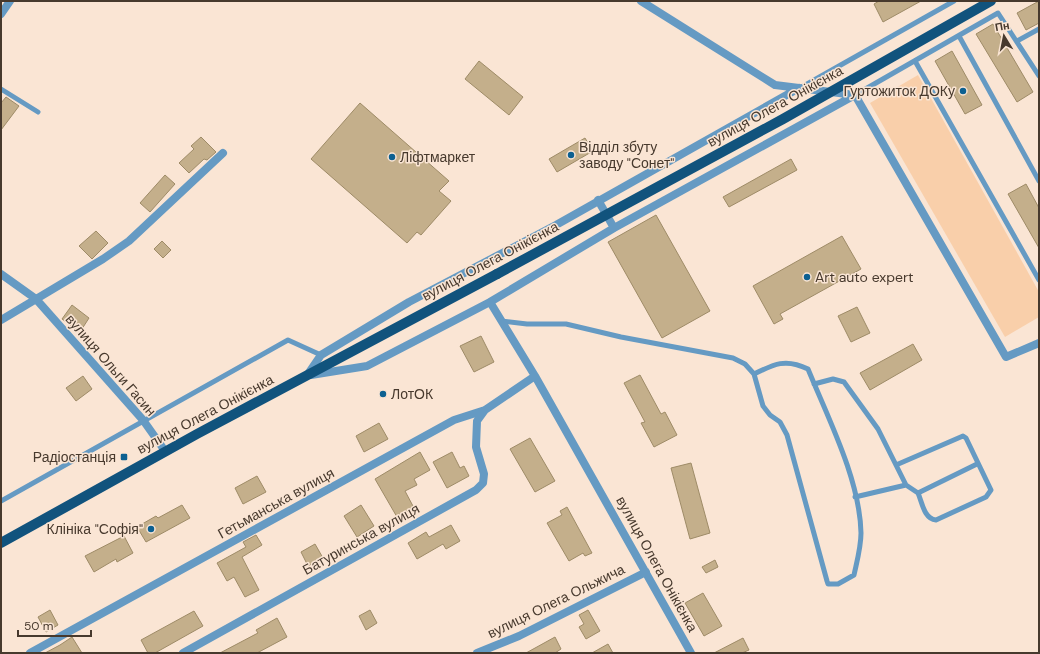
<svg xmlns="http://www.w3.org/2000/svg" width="1040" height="654" viewBox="0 0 1040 654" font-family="'DM Sans',sans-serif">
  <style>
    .green { fill: #f9cfaa }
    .building { fill: #c4af8b; stroke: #9e8b67 }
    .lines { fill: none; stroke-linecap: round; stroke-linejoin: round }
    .service { stroke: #659ac3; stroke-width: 5 }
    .minor { stroke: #659ac3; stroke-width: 8 }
    .primary { stroke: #11537d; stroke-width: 10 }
    .primary-bridge { stroke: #11537d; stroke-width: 10 }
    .poi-dot { fill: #0c6091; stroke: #fae5d4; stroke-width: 1.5 }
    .labels { text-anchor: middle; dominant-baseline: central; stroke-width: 3; stroke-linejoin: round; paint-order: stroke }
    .poi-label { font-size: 14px; fill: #47392d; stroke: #fae5d4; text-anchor: start }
    .street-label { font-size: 14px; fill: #47392d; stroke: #fae5d4 }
  </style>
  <rect width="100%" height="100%" fill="#fae5d4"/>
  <path class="green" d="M918,75L1039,292V317L1005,337L870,103Z"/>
  <path class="building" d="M879,1H921L883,22L874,4Z
    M1039,1V23L1026,30L1017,13Z
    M993,24L1033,92L1017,102L976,34Z
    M952,51L982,105L965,114L935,61Z
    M479,61L523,97L509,115L465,79Z
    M6,97L19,106L1,130V103Z
    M360,103L449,181L439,191L451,201L421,235L417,232L407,243L311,159Z
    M201,137L216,152L207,160L204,159L189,173L179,163L194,149L191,146Z
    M585,138L593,151L557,172L549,159Z
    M791,159L797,170L729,207L723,197Z
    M165,175L175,184L150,212L140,203Z
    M1026,184L1039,208V248L1008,194Z
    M656,215L710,311L662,338L608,242Z
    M96,231L108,243L92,259L79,246Z
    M842,236L861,269L780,314L783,319L774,324L753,286Z
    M162,241L171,250L163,258L154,249Z
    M72,305L89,318L80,332L62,319Z
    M857,307L870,333L851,342L838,316Z
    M481,336L494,362L474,372L460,346Z
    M913,344L922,360L870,390L860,373Z
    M640,375L661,414L665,412L677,435L654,447L641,423L645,422L624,383Z
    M83,376L92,389L76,401L66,388Z
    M379,423L388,439L364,452L356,436Z
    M530,438L555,481L535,492L510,449Z
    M420,452L430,470L414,479L417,485L405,491L414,508L397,517L375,479Z
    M452,452L460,468L464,466L469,476L447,488L433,462Z
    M691,463L710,533L690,539L671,468Z
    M257,476L266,492L243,504L235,488Z
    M182,505L190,518L146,542L137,527L156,516L158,518Z
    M361,505L374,526L357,537L344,516Z
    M567,507L592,553L585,556L583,553L569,561L547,523L562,515L560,511Z
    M451,525L460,541L446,549L443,544L417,559L408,543L426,532L429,537Z
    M256,535L262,545L242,557L259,590L245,597L234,577L227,581L217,563L246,547L243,542Z
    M124,536L133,553L117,562L116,559L94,572L85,556Z
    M315,544L323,558L308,566L301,552Z
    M715,560L718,567L706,573L702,567Z
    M703,593L722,626L704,636L685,603Z
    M50,610L58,625L46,632L38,617Z
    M370,610L377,623L366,630L359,616Z
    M588,610L600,631L586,639L579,627L584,624L579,615Z
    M194,611L203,626L155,653H148L141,640Z
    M277,618L287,637L257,653H220L258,633L256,630Z
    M72,637L82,653H45L60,645Z
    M555,637L561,649L555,653H526Z
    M743,638L749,650L742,653H714Z
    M608,644L613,653H592Z"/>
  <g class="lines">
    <path class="service" d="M959,36L1039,181
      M1017,41L1039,29
      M915,61L1039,280
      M800,88L954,1
      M1,89L38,112
      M855,95L998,13L1039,76
      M501,321L527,324H566L621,337L733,358L745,364L754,374C774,364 786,358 808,369C828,418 860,480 861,533C861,547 857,561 854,575L838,584H828L827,581L787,435L780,422L770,415L763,406L754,374
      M814,384L833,379L844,382L878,429L906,485
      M896,465L963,436L966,438L991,490L986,497L936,520C924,519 922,502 918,493
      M855,497L906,485L918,493L977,464
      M1,501L288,340L321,355"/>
    <path class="minor" d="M641,1L775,85L855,95
      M1,14L10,1
      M855,95L1006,357L1039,343
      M598,200L614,228
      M1,274L36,299L143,420L165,451
      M490,302L535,376L691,653
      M1,320L103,259L129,241L223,153
      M308,374L321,355L409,302L556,225L799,88
      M311,375L367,366L490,302L614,228L855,95
      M30,653L454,420L485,410L535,376
      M183,653L476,490L483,483L484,474L476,447L477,421L485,410
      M477,653L519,636L646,572"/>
    <path class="primary" d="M1,543L197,434L497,274"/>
    <path class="primary-bridge" d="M497,274L783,119L991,1"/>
  </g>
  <g class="poi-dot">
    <circle cx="963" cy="91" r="4"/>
    <circle cx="571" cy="155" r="4"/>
    <circle cx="392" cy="157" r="4"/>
    <circle cx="807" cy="277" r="4"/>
    <circle cx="383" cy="394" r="4"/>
    <rect x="120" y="453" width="8" height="8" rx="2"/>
    <circle cx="151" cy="529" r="4"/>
  </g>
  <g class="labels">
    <g class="poi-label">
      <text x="955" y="91" text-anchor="end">Гуртожиток ДОКу</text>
      <text x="579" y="147">Відділ збуту<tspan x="579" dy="16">заводу "Сонет"</tspan></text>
      <text x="400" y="157">Ліфтмаркет</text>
      <text x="815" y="277">Art auto expert</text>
      <text x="391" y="394">ЛотОК</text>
      <text x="116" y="457" text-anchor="end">Радіостанція</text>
      <text x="143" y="529" text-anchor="end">Клініка "Софія"</text>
    </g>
    <g class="street-label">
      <text transform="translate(775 106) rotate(-29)">вулиця Олега Онікієнка</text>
      <text transform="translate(490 261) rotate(-28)">вулиця Олега Онікієнка</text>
      <text transform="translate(111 365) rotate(49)">вулиця Ольги Гасин</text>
      <text transform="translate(205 414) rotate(-28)">вулиця Олега Онікієнка</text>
      <text transform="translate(276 503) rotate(-29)">Гетьманська вулиця</text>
      <text transform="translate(361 539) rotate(-29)">Батуринська вулиця</text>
      <text transform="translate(657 564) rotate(61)">вулиця Олега Онікієнка</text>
      <text transform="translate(556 601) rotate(-26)">вулиця Олега Ольжича</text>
    </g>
  </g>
  <rect width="1040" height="654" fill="none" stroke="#47392d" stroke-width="4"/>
  <g transform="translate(1004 36) rotate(350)" stroke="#fae5d4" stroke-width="3" paint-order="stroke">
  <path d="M0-3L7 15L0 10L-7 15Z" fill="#47392d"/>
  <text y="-6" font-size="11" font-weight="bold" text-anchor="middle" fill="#47392d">Пн</text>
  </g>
  <path d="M18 630v6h73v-6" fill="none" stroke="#47392d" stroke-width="2"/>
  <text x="24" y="630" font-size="12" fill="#47392d" stroke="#fae5d4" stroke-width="3" paint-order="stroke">50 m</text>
</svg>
